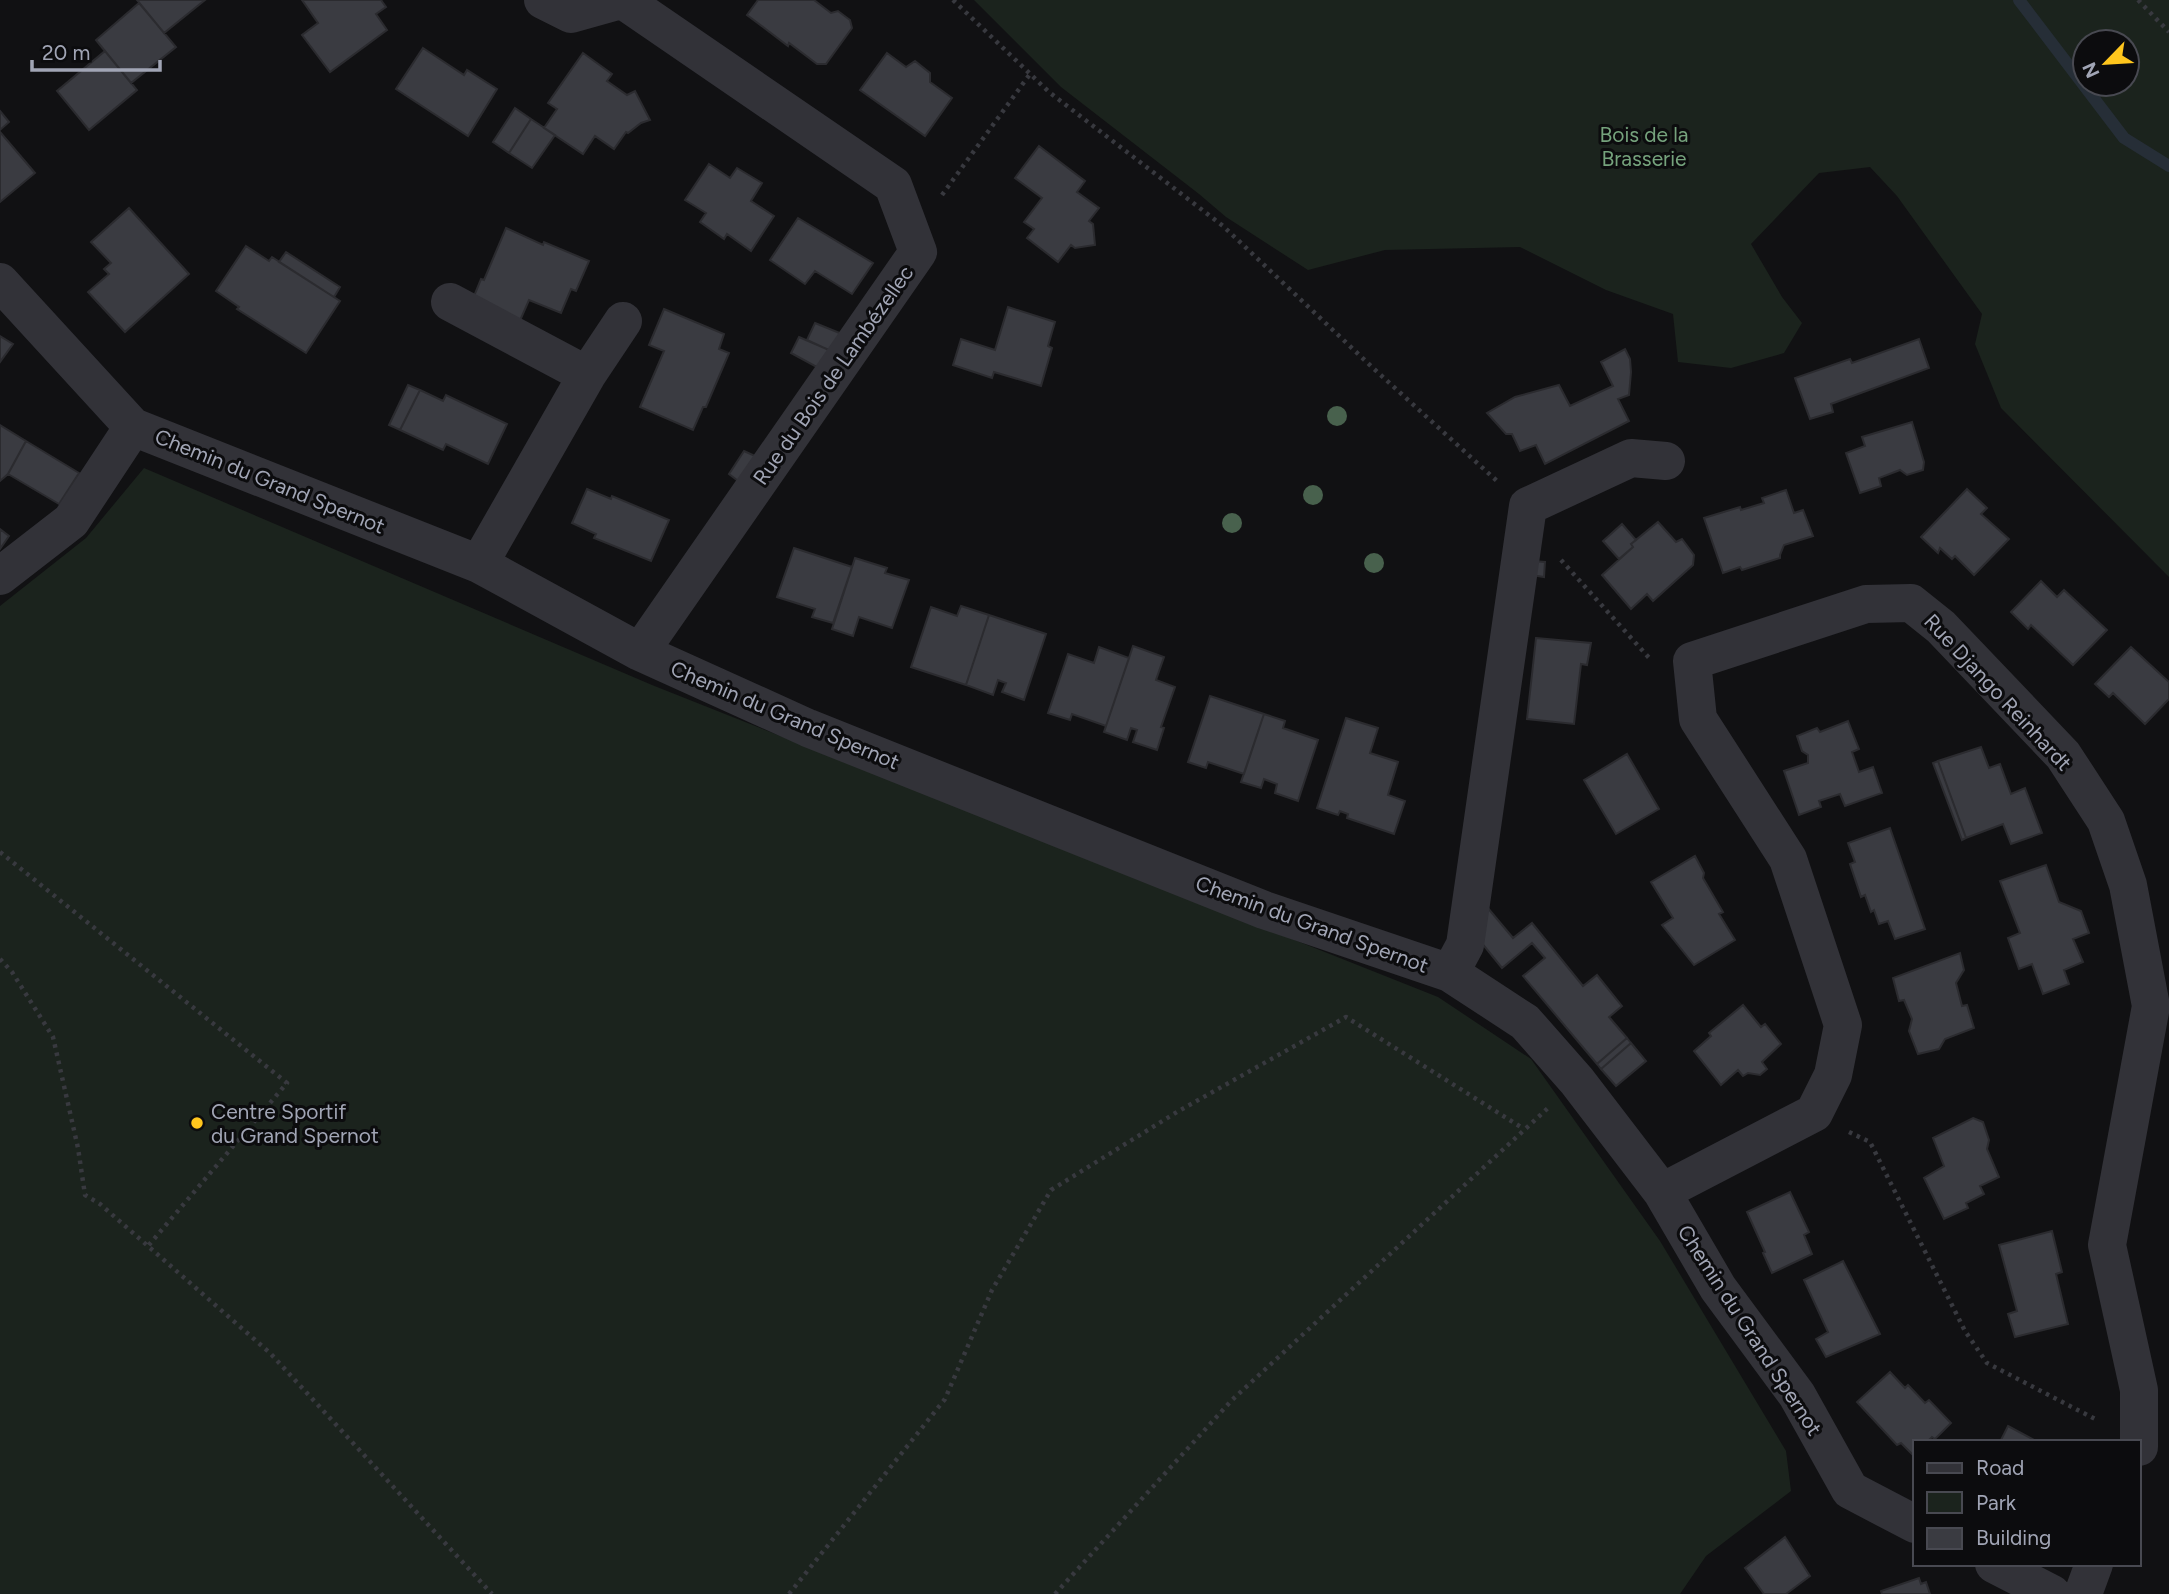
<svg xmlns="http://www.w3.org/2000/svg" width="2169" height="1594" viewBox="0 0 2169 1594" font-family="Figtree,sans-serif">
  <style>
    .green { fill: #1b231d; fill-rule: evenodd }
    .lines { fill: none; stroke-linecap: round; stroke-linejoin: round }
    .stream { stroke: #262e37; stroke-width: 12 }
    .building { fill: #3a3b41; stroke: #2b2b2f; stroke-width: 2 }
    .path { stroke: #38393f; stroke-width: 4.5; stroke-dasharray: 3.5 5; stroke-linecap: butt }
    .street { stroke: #323238; stroke-width: 38 }
    .tree { fill: #48614d }
    .poi-dot { fill: #ffc61d; stroke: #0c0c0e; stroke-width: 2.5 }
    .labels { text-anchor: middle; dominant-baseline: central; stroke-width: 6; stroke-linejoin: round; paint-order: stroke }
    .park-label { font-size: 21px; fill: #75a27c; stroke: #0c0c0e }
    .street-label { font-size: 21px; fill: #a1a5b5; stroke: #0c0c0e }
    .poi-label { font-size: 21px; fill: #a1a5b5; stroke: #0c0c0e; text-anchor: start }
  </style>
  <rect width="100%" height="100%" fill="#111113"/>
  <path class="green" d="M974,0H2169V577L2001,408L1975,344L1982,314L1897,196L1870,167L1819,173L1751,244L1782,297L1802,323L1784,353L1731,368L1678,362L1673,314L1606,290L1520,247L1385,250L1308,270L1226,217L1199,194L1061,87ZM2085,42H2127V84H2085Z
    M144,468L652,685L1438,997L1531,1059L1660,1241L1786,1451L1791,1491L1706,1556L1680,1594H0V606L86,538Z"/>
  <g class="lines">
    <path class="stream" d="M2019,0L2124,138L2169,166"/>
  </g>
  <path class="building" d="M137,0H205L164,33Z
    M302,0H381L386,7L376,14L387,30L330,72L302,35L318,23Z
    M758,0H814L831,13L838,11L850,20L852,28L826,64H817L789,43L788,46L747,15Z
    M139,3L176,47L131,83L96,40Z
    M423,48L464,75L467,70L497,89L468,136L396,89Z
    M105,51L137,90L89,130L57,91Z
    M583,53L612,74L607,81L627,95L635,91L650,120L641,123L628,133L626,132L614,149L595,136L583,154L544,128L557,109L548,103Z
    M887,53L906,67L915,61L930,73V82L952,98L925,136L860,90Z
    M515,108L531,119L509,153L493,142Z
    M0,111L9,122L0,130Z
    M531,119L555,135L532,168L509,153Z
    M0,132L35,173L0,202Z
    M1039,146L1085,181L1077,192L1099,208L1089,221L1093,224L1095,245L1075,248L1071,245L1058,262L1027,238L1034,229L1024,222L1042,198L1015,178Z
    M709,164L730,178L737,168L762,183L751,201L774,216L751,251L727,234L724,239L700,222L706,213L685,200Z
    M129,208L189,274L125,332L88,292L109,274L104,269L111,263L91,242Z
    M798,218L873,263L852,294L815,271L805,284L770,260Z
    M506,228L543,245L544,242L589,261L576,291L571,289L561,313L529,300L519,323L472,301L481,279L484,280Z
    M246,246L269,261L272,257L340,301L306,353L237,309L239,307L216,291Z
    M286,252L340,287L334,297L279,262Z
    M1008,307L1055,322L1048,346L1052,348L1041,386L994,372L992,378L953,365L961,339L995,350Z
    M664,309L724,334L719,349L729,353L706,407H703L693,430L640,407L664,351L649,345Z
    M815,323L847,336L835,353L807,340Z
    M0,336L13,344L0,362Z
    M799,337L836,353L824,371L791,353Z
    M1919,339L1929,368L1831,404L1833,412L1810,419L1795,378L1850,359L1852,363Z
    M1625,349L1630,359L1631,372L1629,395L1618,399L1629,421L1545,464L1536,445L1520,451L1512,434H1506L1487,413L1515,397L1559,385L1570,406L1613,386L1601,362Z
    M408,385L420,390L400,430L389,425Z
    M420,390L443,401L446,395L507,424L488,464L446,444L443,450L400,430Z
    M1912,422L1924,462L1923,470L1907,475L1900,470L1879,478L1881,486L1860,493L1846,453L1865,446L1862,437Z
    M0,425L26,441L8,474L0,481Z
    M26,441L79,473L59,504L8,474Z
    M744,451L764,460L746,487L729,474Z
    M587,489L611,499L612,496L669,520L651,561L594,538L596,534L572,523Z
    M1967,489L1987,508L1981,514L2009,539L1974,575L1955,556L1952,559L1940,548L1938,553L1921,537Z
    M1786,490L1794,513L1803,510L1813,536L1784,545L1780,555V558L1742,570L1740,567L1723,573L1704,518L1740,507L1741,510L1764,503L1762,498Z
    M1658,522L1676,542L1682,539L1694,555L1693,565L1653,601L1647,594L1631,609L1602,575L1633,547L1631,544Z
    M1622,524L1636,540L1631,544L1633,547L1619,559L1603,541Z
    M0,529L9,536L0,549Z
    M794,548L852,567L833,623L812,617L815,609L777,597Z
    M855,558L887,568L885,573L909,580L892,628L859,617L853,636L832,629Z
    M1532,561L1545,562L1544,577L1531,575Z
    M2041,581L2057,597L2064,590L2107,630L2073,665L2031,625L2028,629L2011,612Z
    M961,606L989,615L966,685L911,667L931,607L957,616Z
    M989,615L1046,634L1024,700L1002,692L1006,683L998,680L993,695L966,685Z
    M1536,638L1591,643L1587,665L1581,664L1574,724L1527,719Z
    M1133,646L1164,657L1156,680L1175,687L1161,727L1164,728L1157,750L1133,742L1137,730L1131,728L1127,740L1104,732Z
    M1099,647L1129,658L1106,726L1072,714L1070,720L1048,713L1068,654L1094,663Z
    M2131,647L2169,682V699L2145,724L2113,693L2109,697L2095,684Z
    M1210,696L1264,714L1244,774L1208,762L1206,768L1188,762Z
    M1264,714L1285,721L1283,728L1318,740L1298,801L1275,793L1277,784L1264,779L1261,788L1241,782Z
    M1346,718L1378,728L1370,753L1398,762L1388,795L1405,801L1394,834L1347,818L1348,814L1340,811L1338,815L1317,808Z
    M1848,721L1859,749L1852,752L1859,772L1873,767L1882,793L1845,806L1840,794L1819,801L1821,807L1799,815L1784,771L1808,763V755L1802,751L1797,736L1817,728L1820,732Z
    M1981,747L1989,768L2000,764L2011,794L2025,788L2042,833L2011,844L2003,824L1966,838L1938,761Z
    M1627,754L1659,809L1616,834L1584,780Z
    M1938,761L1966,838L1962,840L1933,763Z
    M1890,828L1925,929L1895,939L1888,921L1879,924L1874,910L1871,912L1865,895L1861,897L1850,864L1855,862L1848,843Z
    M1695,856L1704,873L1703,878L1723,912L1719,914L1735,940L1694,965L1662,925L1673,918L1651,882Z
    M2046,865L2059,902L2081,911L2089,933L2073,939L2083,962L2064,970L2069,984L2043,994L2032,964L2019,969L2008,938L2020,933L2000,881Z
    M1482,901L1513,938L1532,923L1583,986L1597,975L1622,1006L1609,1017L1627,1038L1597,1064L1523,976L1545,958L1532,943L1502,968L1476,936Z
    M1960,953L1964,970L1956,983L1962,1006L1967,1005L1974,1028L1945,1039L1939,1049L1918,1054L1909,1031L1912,1019L1904,1000L1899,1001L1893,978Z
    M1743,1005L1761,1027L1765,1024L1781,1044L1762,1062L1767,1069L1760,1075L1748,1073L1743,1076L1738,1070L1721,1085L1694,1051L1711,1036L1709,1033Z
    M1627,1038L1631,1043L1601,1069L1597,1064Z
    M1631,1043L1646,1061L1616,1086L1601,1069Z
    M1973,1118L1983,1122L1989,1140L1987,1149L1999,1177L1980,1186L1984,1194L1966,1203L1968,1208L1944,1219L1924,1178L1944,1166L1933,1138Z
    M1790,1192L1809,1232L1804,1235L1812,1254L1772,1273L1763,1253L1765,1252L1747,1212Z
    M2052,1231L2062,1272L2056,1274L2068,1324L2015,1337L2008,1314L2017,1311L1999,1245Z
    M1843,1261L1880,1334L1826,1357L1816,1339L1828,1332L1804,1280Z
    M1890,1372L1905,1388L1908,1385L1925,1403L1929,1400L1951,1423L1935,1439L1932,1437L1927,1442H1915V1453L1913,1455L1901,1443L1897,1445L1857,1402Z
    M2008,1426L2038,1442H2000Z
    M1785,1537L1810,1576L1786,1594H1764L1745,1568Z
    M1919,1578L1921,1584L1926,1582L1930,1594H1882L1881,1591Z"/>
  <g class="lines">
    <path class="path" d="M953,0L1049,92L1223,226L1373,368L1497,481
      M2138,0L2169,32
      M942,195L1030,74
      M1561,560L1651,660
      M0,852L287,1083L148,1246
      M0,959L12,972L53,1037L78,1148L85,1195L100,1204L270,1353L492,1594
      M1849,1132L1870,1142L1965,1331L1987,1363L2097,1420
      M789,1594L945,1399L992,1290L1051,1190L1177,1112L1346,1017L1524,1129
      M1055,1594L1232,1400L1548,1108"/>
    <path class="street" d="M543,0L571,14L621,0
      M623,0L893,185L918,252L640,652
      M0,282L133,427L479,564L640,652L808,728L1264,910L1450,973L1525,1022L1577,1081L1662,1192L1718,1288L1797,1395L1850,1490L1915,1524
      M450,302L587,375
      M479,564L587,375L623,321
      M0,576L71,521L133,427
      M1450,973L1465,945L1528,506L1631,458L1666,461
      M1662,1192L1814,1113L1833,1075L1843,1025L1788,859L1698,719L1692,661L1866,604L1911,603L1941,627L2063,755L2106,821L2128,885L2151,1006L2107,1245L2139,1390V1447
      M1994,1564L2052,1594
      M2083,1594L2094,1564"/>
  </g>
  <g class="tree">
    <circle cx="1337" cy="416" r="10"/>
    <circle cx="1313" cy="495" r="10"/>
    <circle cx="1232" cy="523" r="10"/>
    <circle cx="1374" cy="563" r="10"/>
  </g>
  <circle class="poi-dot" cx="197" cy="1123" r="7"/>
  <g class="labels">
    <g class="park-label">
      <text x="1644" y="134">Bois de la<tspan x="1644" dy="24">Brasserie</tspan></text>
    </g>
    <g class="street-label">
      <text transform="translate(833 375) rotate(-55)">Rue du Bois de Lambézellec</text>
      <text transform="translate(270 481) rotate(22)">Chemin du Grand Spernot</text>
      <text transform="translate(1998 692) rotate(47)">Rue Django Reinhardt</text>
      <text transform="translate(785 715) rotate(23)">Chemin du Grand Spernot</text>
      <text transform="translate(1312 924) rotate(20)">Chemin du Grand Spernot</text>
      <text transform="translate(1750 1330) rotate(57)">Chemin du Grand Spernot</text>
    </g>
    <g class="poi-label">
      <text x="211" y="1111">Centre Sportif<tspan x="211" dy="24">du Grand Spernot</tspan></text>
    </g>
  </g>
  <rect x="1913" y="1440" width="228" height="126" fill="#0c0c0e" stroke="#484951" stroke-width="2"/>
  <rect x="1927" y="1463" width="35" height="10" fill="#323238" stroke="#484951" stroke-width="2"/>
  <text x="1976" y="1475" font-size="21" fill="#a1a5b5">Road</text>
  <rect x="1927" y="1492" width="35" height="21" fill="#1b231d" stroke="#484951" stroke-width="2"/>
  <text x="1976" y="1510" font-size="21" fill="#a1a5b5">Park</text>
  <rect x="1927" y="1528" width="35" height="21" fill="#3a3b41" stroke="#484951" stroke-width="2"/>
  <text x="1976" y="1545" font-size="21" fill="#a1a5b5">Building</text>
  <g transform="translate(2106 63) rotate(245)"><circle r="33" fill="#0c0c0e" stroke="#484951" stroke-width="2"/>
  <path d="M0-5L12 26L0 18L-12 26Z" fill="#ffc61d"/>
  <text y="-10" font-size="19" font-weight="bold" text-anchor="middle" fill="#a1a5b5">N</text>
  </g>
  <path d="M32 60v10h128v-10" fill="none" stroke="#a1a5b5" stroke-width="3.5"/>
  <text x="42" y="60" font-size="21" fill="#a1a5b5" stroke="#0c0c0e" stroke-width="5" paint-order="stroke">20 m</text>
</svg>
